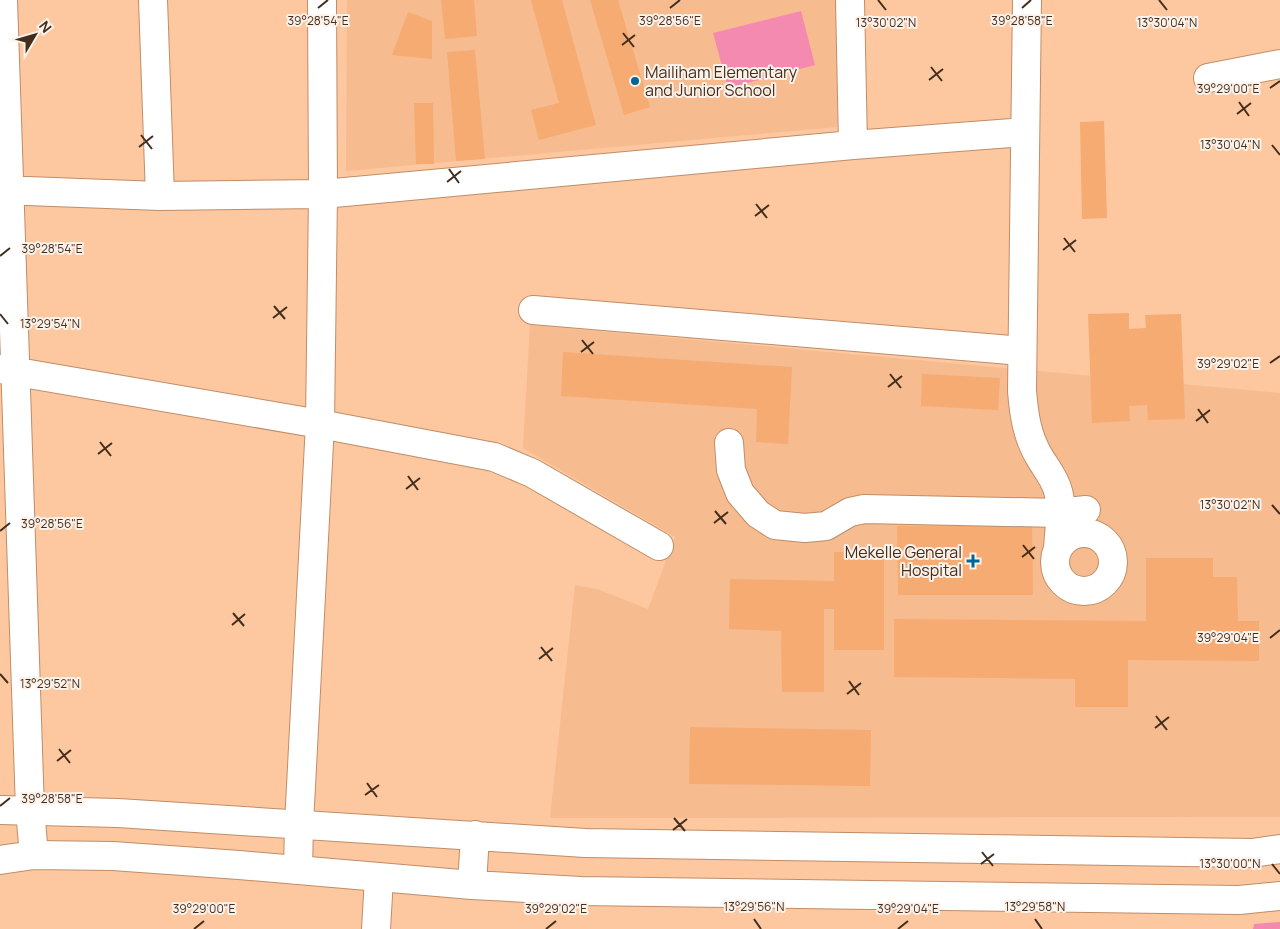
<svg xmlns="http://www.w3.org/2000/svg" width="1280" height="929" viewBox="0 0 1280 929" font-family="Manrope,sans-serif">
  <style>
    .built { fill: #f6bb8f }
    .green { fill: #f58ab1 }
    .building { fill: #f6ab72 }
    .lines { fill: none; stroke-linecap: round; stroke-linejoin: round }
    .minor-casing { stroke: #c08d67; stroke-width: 30 }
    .major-casing { stroke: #c08d67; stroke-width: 30 }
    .minor { stroke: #fff; stroke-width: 28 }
    .major { stroke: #fff; stroke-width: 28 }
    .ticks { fill: none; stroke: #432e1e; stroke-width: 2 }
    .poi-dot { fill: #006896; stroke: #fdf2ea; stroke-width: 2 }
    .labels { text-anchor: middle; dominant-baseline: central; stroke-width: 4; stroke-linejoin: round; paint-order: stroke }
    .poi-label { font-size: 16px; fill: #432e1e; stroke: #fdf2ea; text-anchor: start }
    .ticks-label { font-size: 12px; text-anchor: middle; fill: #432e1e; stroke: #fdf2ea; stroke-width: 4; stroke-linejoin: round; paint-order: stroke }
  </style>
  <rect width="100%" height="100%" fill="#fdc79f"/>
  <path class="built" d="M347,0H837V127L346,171Z
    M530,325L1280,393V817L550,818L575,585L597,589L648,609L675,537L523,448Z"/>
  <path class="green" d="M801,11L815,65L728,88L713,33Z
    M1280,922V929H1253L1254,924Z"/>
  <path class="building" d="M441,0H474L477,36L445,39Z
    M531,0H562L596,125L539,140L531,110L559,103Z
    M590,0H618L650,107L624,115Z
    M408,12L432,21V59L392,55Z
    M475,50L485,159L456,161L447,52Z
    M414,103H433L434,164H416Z
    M1104,121L1107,218L1082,219L1080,122Z
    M1129,313V329L1146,328L1145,315L1181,314L1185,419L1148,420L1147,405L1129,406L1130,421L1092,423L1088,314Z
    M563,352L792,367L788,444L756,442L757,409L561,396Z
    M922,374L1000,378L998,410L921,406Z
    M1032,525L1033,595H898L897,526Z
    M834,552H884V650H834V609H824V692H782L781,631L729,629L730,579L834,581Z
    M1146,558H1213V577H1237L1238,621H1259V661L1128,660V707H1075V679L894,677V619L1146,621Z
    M690,727L871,730L870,786L689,784Z"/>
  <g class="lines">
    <g class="minor-casing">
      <path id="minor" d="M3,0L30,810L34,855
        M153,0L160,196
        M850,0L853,145
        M1027,0L1022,391C1024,415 1027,437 1040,458C1046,468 1055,479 1058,491C1063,509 1059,530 1058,549
        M1208,78L1280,64
        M0,190L160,196L323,194L853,145L1025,132
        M533,310L1022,351
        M0,369L320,424L494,457L532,473L659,546
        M729,443L731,470L740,493L758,514L775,525L805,528L826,526L850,512L864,509L1060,513L1086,510
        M1055 562a29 29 0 1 1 58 0a29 29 0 1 1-58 0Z
        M298,870L299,824L320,424L323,194L322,0
        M376,929L379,878"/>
    </g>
    <g class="major-casing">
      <path id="major" d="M0,810L118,813L585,843L1252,853L1280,849
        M0,860L34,855L113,856L239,865L472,885L581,891L1239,900L1280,896
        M472,885L475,835"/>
    </g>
    <use href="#minor" class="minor"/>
    <use href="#major" class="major"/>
  </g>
  <path class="ticks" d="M878,0L886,10M1159,0L1167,10M318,8L328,0M670,8L680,0M1022,8L1031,0M623,33L634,47M622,45L635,35M931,67L942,81M929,80L943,69M1270,88L1280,81M1239,102L1249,116M1237,114L1251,103M141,135L152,149M1272,145L1280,155M139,147L153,136M449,169L459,183M447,182L461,171M756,204L767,218M755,216L769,205M1064,238L1075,252M1063,250L1076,240M0,256L10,248M274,306L285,319M0,314L8,324M273,318L287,307M582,340L593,354M581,352L594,342M1270,363L1280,356M890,374L901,388M888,387L902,376M1198,409L1208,423M1196,421L1210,410M100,442L111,456M98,454L112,443M408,476L418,490M406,489L420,478M1272,505L1280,514M715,511L726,524M714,523L728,512M0,531L10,523M1023,545L1034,559M1022,557L1035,547M233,613L244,626M232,625L245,614M1270,638L1280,630M541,647L552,661M539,659L553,648M0,674L8,683M849,681L859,695M847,694L861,683M1156,716L1167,730M1155,728L1169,717M59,749L70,763M57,761L71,750M367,783L377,797M365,795L379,785M0,806L10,798M674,818L685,831M673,830L687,819M982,852L993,866M981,864L994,854M1272,864L1280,874M754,919L761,929M1035,919L1042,929M194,929L204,921M546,929L556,921M898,929L908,921"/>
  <g class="poi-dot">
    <circle cx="635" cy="81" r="5"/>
    <path d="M970.5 553.5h5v5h5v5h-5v5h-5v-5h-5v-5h5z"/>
  </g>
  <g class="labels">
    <g class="poi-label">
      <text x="645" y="72">Mailiham Elementary<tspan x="645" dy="18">and Junior School</tspan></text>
      <text x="962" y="552" text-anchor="end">Mekelle General<tspan x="962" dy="18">Hospital</tspan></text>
    </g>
  </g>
  <g class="ticks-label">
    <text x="318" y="25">39°28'54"E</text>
    <text x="670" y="25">39°28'56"E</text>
    <text x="1022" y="25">39°28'58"E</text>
    <text x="886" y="27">13°30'02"N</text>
    <text x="1167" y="27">13°30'04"N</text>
    <text x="1228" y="93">39°29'00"E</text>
    <text x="1230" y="149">13°30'04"N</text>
    <text x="52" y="253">39°28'54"E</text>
    <text x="50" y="328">13°29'54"N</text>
    <text x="1228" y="368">39°29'02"E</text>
    <text x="1230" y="509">13°30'02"N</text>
    <text x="52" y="528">39°28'56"E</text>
    <text x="1228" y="642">39°29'04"E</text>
    <text x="50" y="688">13°29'52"N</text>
    <text x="52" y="803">39°28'58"E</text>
    <text x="1230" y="868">13°30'00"N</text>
    <text x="754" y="911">13°29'56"N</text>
    <text x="1035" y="911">13°29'58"N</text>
    <text x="204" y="913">39°29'00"E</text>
    <text x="556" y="913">39°29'02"E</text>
    <text x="908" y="913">39°29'04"E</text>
  </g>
  <g transform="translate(35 35) rotate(52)" stroke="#fdf2ea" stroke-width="4" paint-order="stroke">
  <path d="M0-4L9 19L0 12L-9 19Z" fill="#432e1e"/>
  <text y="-8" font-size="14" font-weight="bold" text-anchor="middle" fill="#432e1e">N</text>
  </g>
</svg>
